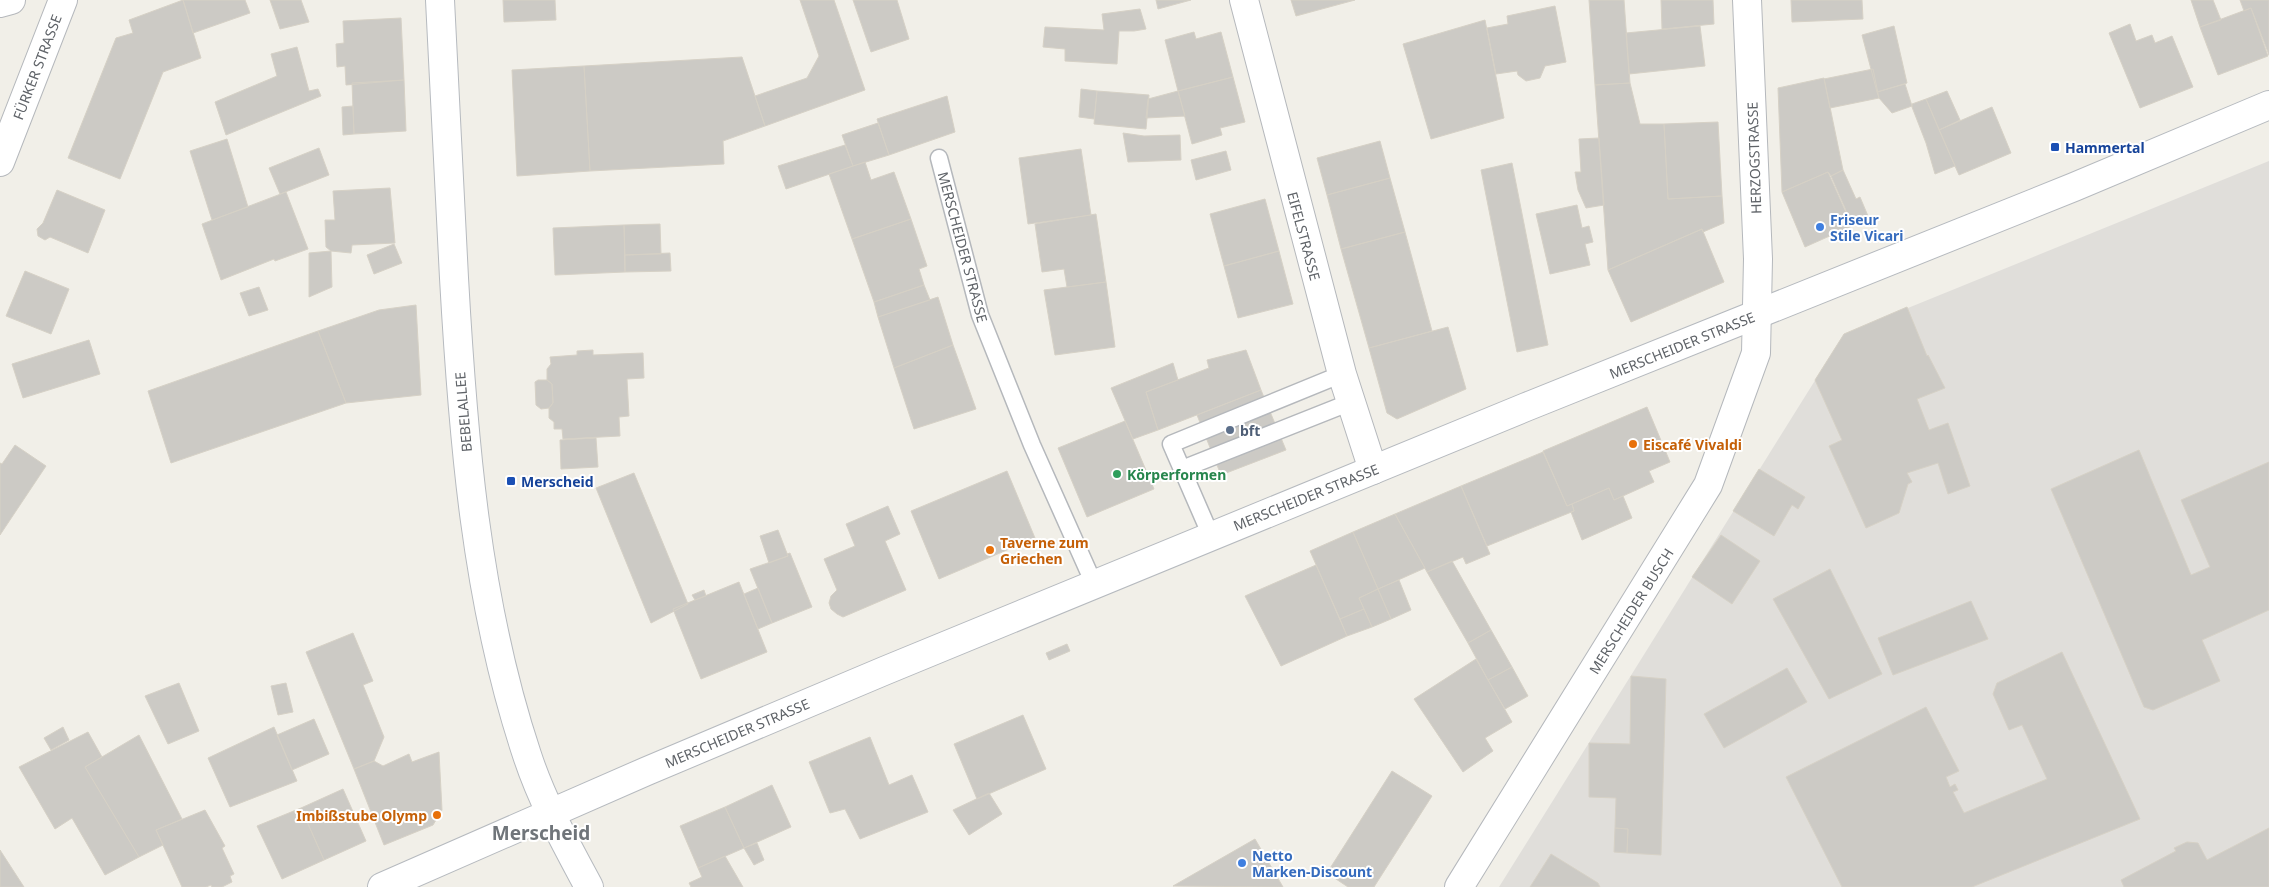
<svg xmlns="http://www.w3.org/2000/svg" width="2269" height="887" viewBox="0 0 2269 887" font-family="'Noto Sans',sans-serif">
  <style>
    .industrial { fill: #e0deda }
    .building { fill: #cccac5; stroke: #d6d1c6 }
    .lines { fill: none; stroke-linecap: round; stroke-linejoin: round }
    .lane-casing { stroke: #b5b8bc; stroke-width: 19 }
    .street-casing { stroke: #b5b8bc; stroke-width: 30 }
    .secondary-casing { stroke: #b6babf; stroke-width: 30 }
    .lane { stroke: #fff; stroke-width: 16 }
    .street { stroke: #fff; stroke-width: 28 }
    .secondary { stroke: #fff; stroke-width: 28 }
    .transit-dot { fill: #1a4fb4; stroke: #fff; stroke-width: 2 }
    .shop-dot { fill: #3f7fe0; stroke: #fff; stroke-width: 2 }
    .service-dot { fill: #5c6f8a; stroke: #fff; stroke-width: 2 }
    .food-dot { fill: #e8710a; stroke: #fff; stroke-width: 2 }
    .leisure-dot { fill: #2e9e5b; stroke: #fff; stroke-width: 2 }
    .labels { text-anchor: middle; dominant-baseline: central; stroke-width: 4; stroke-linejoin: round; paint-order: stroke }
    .street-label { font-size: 14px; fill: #5f6368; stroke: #fff }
    .transit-label { font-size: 14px; font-weight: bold; fill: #164399; stroke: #fff; text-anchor: start }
    .shop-label { font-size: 14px; font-weight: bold; fill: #366cbe; stroke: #fff; text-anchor: start }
    .service-label { font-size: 14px; font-weight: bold; fill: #4e5e75; stroke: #fff; text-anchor: start }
    .food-label { font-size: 14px; font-weight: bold; fill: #c56008; stroke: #fff; text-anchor: start }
    .leisure-label { font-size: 14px; font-weight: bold; fill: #27864d; stroke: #fff; text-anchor: start }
    .district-label { font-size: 19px; font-weight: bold; fill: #70757a; stroke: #fff }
  </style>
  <rect width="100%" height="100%" fill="#f1efe8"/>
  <path class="industrial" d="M2269,161V887H1499L1844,334Z"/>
  <path class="building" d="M183,0L201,58L163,72L120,179L68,158L116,38L133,33L129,20Z
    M183,0H245L250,13L193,33Z
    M270,0H301L309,22L280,29Z
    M503,0H555L556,20L504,22Z
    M800,0H834L865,90L765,126L755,96L807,78L819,56Z
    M853,0H897L909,39L871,52Z
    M1156,0H1191L1158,9Z
    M1291,0H1355L1296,16Z
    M1589,0H1624L1630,83L1595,85Z
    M1661,0H1713L1714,24L1662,29Z
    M1791,0H1862L1863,19L1792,22Z
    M2191,0H2213L2221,20L2200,27Z
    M2240,0H2269V55L2251,8L2244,11Z
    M1555,6L1566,62L1545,66L1540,78L1526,81L1518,75L1517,71L1496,74L1487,28L1508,24L1507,16Z
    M2251,8L2268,56L2218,75L2200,27Z
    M1140,9L1146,29L1134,31H1119L1117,64L1065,61V49L1043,47L1045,27L1104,30L1102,14Z
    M401,18L404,80L346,85L345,66L337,67L336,44L344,43L343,21Z
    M1485,20L1504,118L1431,139L1403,44Z
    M2130,24L2136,41L2152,35L2155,43L2172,36L2193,87L2140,108L2109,33Z
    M1700,26L1705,66L1629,74L1626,33Z
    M1894,26L1907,83L1877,92L1862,35Z
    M1194,32L1196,39L1221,32L1233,77L1178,91L1165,40Z
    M297,47L309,91L318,89L321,96L226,135L215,102L277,76L271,54Z
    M742,57L765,126L723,141L724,164L590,171L584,66Z
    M584,66L590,171L517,176L512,70Z
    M1873,69L1879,98L1830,108L1824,79Z
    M1233,77L1245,122L1220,128L1222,135L1192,144L1178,91Z
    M1824,78L1843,170L1831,176L1828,172L1782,192L1778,88Z
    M404,80L406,131L354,134L352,83Z
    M1630,83L1640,124H1664L1668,199L1722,196L1724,223L1703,232L1702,229L1608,270L1595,85Z
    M1905,84L1912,106L1892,113L1879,98L1877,92Z
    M1081,89L1097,91L1094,119L1079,117Z
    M1097,91L1149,95L1146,129L1094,124Z
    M1178,91L1185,116L1146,118L1148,99Z
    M1947,91L1960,120L1939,130L1926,99Z
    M947,96L955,132L889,155L877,119Z
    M1926,99L1955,166L1935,174L1926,143L1912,107V104Z
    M353,106L354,134L343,135L342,107Z
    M1992,107L2011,153L1959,175L1939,130Z
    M1718,122L1722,196L1668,199L1664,124Z
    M878,123L889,155L853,166L842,135Z
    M1123,133L1144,136L1180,135L1181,160L1128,162Z
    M1599,138L1604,205L1586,208L1578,190L1575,172H1581L1579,139Z
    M227,139L248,207L212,220L190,151Z
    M1380,141L1390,178L1327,195L1317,158Z
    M845,145L853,166L786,189L778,166Z
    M319,148L329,175L280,194L269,168Z
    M1081,149L1091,215L1028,224L1019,158Z
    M1226,151L1231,170L1196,180L1191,160Z
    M865,162L871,180L894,172L911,219L852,239L829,174Z
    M1512,163L1548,345L1517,352L1481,170Z
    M1843,170L1856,199L1860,197L1868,216L1851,222L1831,176Z
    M1828,172L1852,226L1805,247L1782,192Z
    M1390,178L1405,232L1341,249L1327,195Z
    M390,188L395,243L352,245L351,253L331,251L326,247L325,220H335L333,191Z
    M57,190L105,210L88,253L50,237L45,240L38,236L37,229L43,223Z
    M286,192L308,249L275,261L274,259L221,280L202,224Z
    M1265,199L1279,251L1224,266L1210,214Z
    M1577,205L1582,228L1589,226L1593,242L1585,244L1590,265L1550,274L1536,214Z
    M1096,214L1106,282L1067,287L1064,269L1042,272L1035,224Z
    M911,219L927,266L919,269L924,285L874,302L852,239Z
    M660,224L661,254L625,255L624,225Z
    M624,225L625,272L555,275L553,228Z
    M1702,229L1724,282L1631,322L1608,270Z
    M1405,232L1432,331L1369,348L1341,249Z
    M394,244L402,263L374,274L367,255Z
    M331,251L332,287L309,297V253Z
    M1279,251L1293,304L1238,318L1224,266Z
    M670,253L671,271L625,272V255Z
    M25,271L69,289L51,334L6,316Z
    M1106,282L1115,347L1055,355L1044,290Z
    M924,285L930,300L878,317L874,302Z
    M259,287L268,310L249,316L240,293Z
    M938,297L953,345L894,368L878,317Z
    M416,305L421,395L346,403L318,331L379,310Z
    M1907,307L1927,356L1928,355L1945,388L1917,399L1929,430L1948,423L1970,486L1948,494L1938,463L1907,473L1912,482L1908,484L1899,513L1866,528L1829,446L1842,440L1815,380L1844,334Z
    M1448,327L1466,389L1397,419L1387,413L1369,348Z
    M318,331L346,403L171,463L148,391Z
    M89,340L100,374L23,398L12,364Z
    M953,345L976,409L914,429L894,368Z
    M593,350V355L643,353L644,378L627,379L629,416L619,417L620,436L563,439L562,429H554V422L549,418V408L553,403L552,384L547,380V369L551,364L550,357L577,355V351Z
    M1246,350L1261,390L1158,430L1146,392L1209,368L1207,360Z
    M1173,363L1178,380L1146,392L1158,430L1133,439L1111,388Z
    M538,380H547L552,384L553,403L549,408L541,409L536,405L535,382Z
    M1261,390L1286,450L1221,475L1197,415Z
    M1647,407L1670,462L1649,471L1654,482L1614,500L1609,488L1567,506L1543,451Z
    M1125,421L1154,489L1087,517L1058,448Z
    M596,438L598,467L561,469L560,440Z
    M15,445L46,466L0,535V463L2,464Z
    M2139,450L2191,575L2210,567L2181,500L2269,462V610L2202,640L2220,681L2153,710L2144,707L2051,489Z
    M1543,452L1567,506L1572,504L1574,511L1487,546L1461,486Z
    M1759,469L1805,497L1798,509L1792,505L1774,536L1733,511Z
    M1007,471L1035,538L939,579L911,511Z
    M634,473L688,604L651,623L596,488Z
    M1461,486L1490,554L1466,564L1463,557L1427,572L1395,514Z
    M1609,488L1614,500L1623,496L1632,518L1582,540L1571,512L1574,511L1572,504Z
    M888,506L900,534L885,541L906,590L843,617L837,614L831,609L829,603L831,596L837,590L824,559L855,546L846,524Z
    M1395,514L1425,568L1378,589L1353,532Z
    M778,530L788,556L769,563L760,536Z
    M1353,532L1378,589L1359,598L1364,609L1340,619L1310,551Z
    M1721,535L1760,561L1732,604L1692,577Z
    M790,553L812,607L772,623L750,569L788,556L787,554Z
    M1452,561L1491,630L1468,643L1427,572Z
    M1316,565L1347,636L1281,666L1245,596Z
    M1830,569L1882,674L1829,699L1773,599Z
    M1399,580L1411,610L1391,619L1378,589Z
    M739,582L767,652L701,679L673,609Z
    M758,588L772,623L758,629L744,594Z
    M1378,589L1391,619L1372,627L1359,598Z
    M704,590L706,596L695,600L692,595Z
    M1971,601L1988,639L1893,675L1878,638Z
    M1364,609L1372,627L1347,636L1340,619Z
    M1491,630L1512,667L1488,680L1468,643Z
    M353,633L373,681L363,685L384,737L374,761L354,769L306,652Z
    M1067,644L1070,651L1049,660L1046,653Z
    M2062,652L2140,819L1972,887H1842L1786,777L1926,707L1959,771L1946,777L1950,787L1955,784L1958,790L1953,792L1964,813L2047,779L2022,725L2009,730L1993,694L1997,683Z
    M1476,659L1512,722L1485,738L1493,751L1463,772L1414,699Z
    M1512,667L1528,696L1505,709L1488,680Z
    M1787,668L1807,702L1724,748L1704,714Z
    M1631,676L1666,679L1661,855L1627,853L1628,829L1615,828L1616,798L1589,797V743L1630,744Z
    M179,683L199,731L168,744L145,696Z
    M286,683L293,712L278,715L271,686Z
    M1023,715L1046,769L977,799L954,744Z
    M314,719L329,754L292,770L277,735Z
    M63,727L69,740L51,750L44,738Z
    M274,727L297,781L230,807L208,758Z
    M88,732L102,757L85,767L139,857L105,875L72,818L55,829L19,767Z
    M139,735L182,819L156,830L163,845L139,857L85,767Z
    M870,737L889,785L912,775L928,812L860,839L845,809L830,813L809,762Z
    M439,752L442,810L433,825L384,845L354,769L374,761L383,766L409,754L412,762Z
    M1392,771L1432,796L1374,887H1348L1327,873Z
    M772,785L791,827L744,848L725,807Z
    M343,789L366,841L324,860L301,808Z
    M989,793L1002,814L969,835L953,810Z
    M725,807L744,848L698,868L680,826Z
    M301,808L324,860L282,879L257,826Z
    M205,810L225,846L222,848L234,874L230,876L232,882L222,887H212L211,885L206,887H182L156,830Z
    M1615,828L1628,829L1627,853L1614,852Z
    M2269,828V887H2124L2121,880L2176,851L2174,848L2187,842L2198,843L2207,860Z
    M1255,839L1283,887L1173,886Z
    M757,843L764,860L754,865L744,848Z
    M0,850L24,887H0Z
    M1551,854L1598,883L1600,887H1530Z
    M725,856L743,887H691L689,883L702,877L698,868Z"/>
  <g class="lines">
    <g class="lane-casing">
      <path id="lane" d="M939,158L980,315L1032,445L1094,584
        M1182,469L1351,402
        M1211,536L1171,444L1342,374"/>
    </g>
    <g class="street-casing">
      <path id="street" d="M1244,0L1342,374L1373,470
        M0,3L11,0
        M0,162L63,0
        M1459,887L1708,485L1756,353L1758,259L1747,0"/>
    </g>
    <g class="secondary-casing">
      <path id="secondary" d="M440,0C444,93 450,185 454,278C463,438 476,602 527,755C542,801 566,844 589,887
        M382,887L647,771L884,671L1526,407L2074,187L2269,105"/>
    </g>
    <use href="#lane" class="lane"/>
    <use href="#street" class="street"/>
    <use href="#secondary" class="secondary"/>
  </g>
  <g class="transit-dot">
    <rect x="2050" y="142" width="10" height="10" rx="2.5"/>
    <rect x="506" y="476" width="10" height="10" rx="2.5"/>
  </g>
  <g class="shop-dot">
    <circle cx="1820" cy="227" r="5"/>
    <circle cx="1242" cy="863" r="5"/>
  </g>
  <circle class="service-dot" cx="1230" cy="430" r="5"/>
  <g class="food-dot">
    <circle cx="1633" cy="444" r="5"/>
    <circle cx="990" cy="550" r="5"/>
    <circle cx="437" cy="815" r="5"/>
  </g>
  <circle class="leisure-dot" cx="1117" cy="474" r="5"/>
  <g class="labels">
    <g class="street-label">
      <text transform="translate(37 67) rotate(-69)">FÜRKER STRASSE</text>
      <text transform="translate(1754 158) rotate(-92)">HERZOGSTRASSE</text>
      <text transform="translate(1304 236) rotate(75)">EIFELSTRASSE</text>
      <text transform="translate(963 247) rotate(75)">MERSCHEIDER STRASSE</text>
      <text transform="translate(1682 345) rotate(-22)">MERSCHEIDER STRASSE</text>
      <text transform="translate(463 412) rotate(-95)">BEBELALLEE</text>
      <text transform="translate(1306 497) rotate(-22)">MERSCHEIDER STRASSE</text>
      <text transform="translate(1631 611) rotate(-58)">MERSCHEIDER BUSCH</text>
      <text transform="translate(737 733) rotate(-23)">MERSCHEIDER STRASSE</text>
    </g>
    <g class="transit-label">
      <text x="2065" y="147">Hammertal</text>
      <text x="521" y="481">Merscheid</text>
    </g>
    <g class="shop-label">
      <text x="1830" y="219">Friseur<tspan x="1830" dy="16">Stile Vicari</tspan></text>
      <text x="1252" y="855">Netto<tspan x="1252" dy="16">Marken-Discount</tspan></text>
    </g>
    <g class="service-label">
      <text x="1240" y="430">bft</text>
    </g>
    <g class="food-label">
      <text x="1643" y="444">Eiscafé Vivaldi</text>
      <text x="1000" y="542">Taverne zum<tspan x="1000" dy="16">Griechen</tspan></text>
      <text x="427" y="815" text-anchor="end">Imbißstube Olymp</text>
    </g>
    <g class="leisure-label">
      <text x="1127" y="474">Körperformen</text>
    </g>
    <g class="district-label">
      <text x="541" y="833">Merscheid</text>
    </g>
  </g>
</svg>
